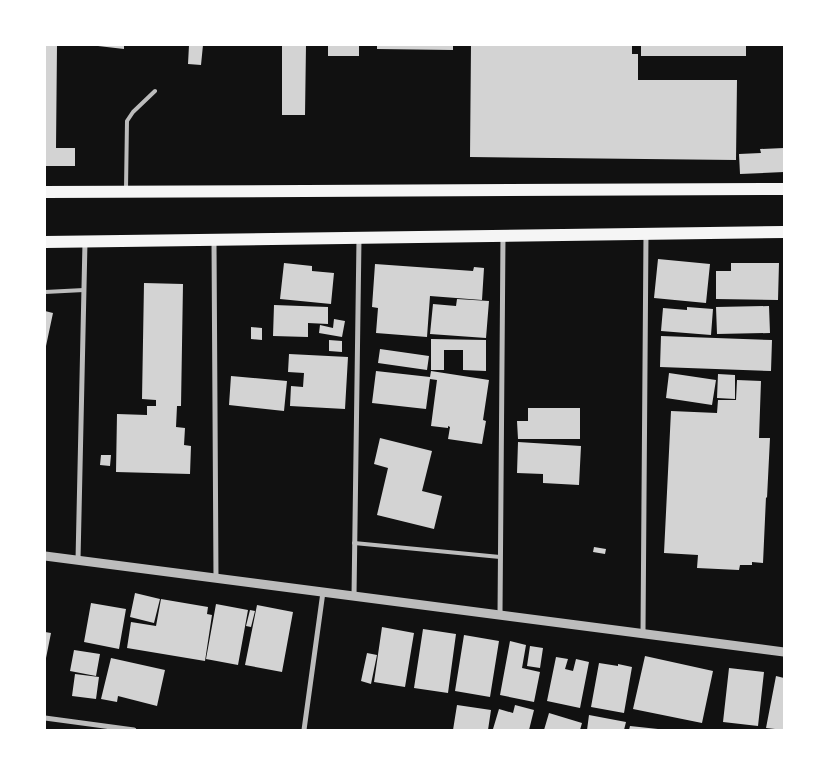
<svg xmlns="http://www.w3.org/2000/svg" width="829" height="775" viewBox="0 0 829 775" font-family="'Golos Text',sans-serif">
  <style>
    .building { fill: #d3d3d3 }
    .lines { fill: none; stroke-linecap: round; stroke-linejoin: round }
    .service { stroke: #bcbcbc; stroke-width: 4 }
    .minor { stroke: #bcbcbc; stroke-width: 5 }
    .tertiary { stroke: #bcbcbc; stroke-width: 9 }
    .primary { stroke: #f5f5f5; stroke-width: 12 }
  </style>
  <rect width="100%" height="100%" fill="#111"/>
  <path class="building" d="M45,45H57L56,148H75V166H45Z
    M98,45H124V49L98,46Z
    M189,45H203L201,65L188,64Z
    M282,45H306L305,115H282Z
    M328,45H359V56H328Z
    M377,45H453V50L377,49Z
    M471,45H632V54H638V80H737L736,160L470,157Z
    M641,45H746V56H641Z
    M784,148V172L740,174L739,154L761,153L760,149Z
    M658,259L710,264L706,303L654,298Z
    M284,263L312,266V271L334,273L331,304L280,299Z
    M731,263H779L778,300L716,299V271H731Z
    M375,264L473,271L474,267L484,268L482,300L430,296L427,337L376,333L378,308L372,307Z
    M144,283L183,284L181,406H177L176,427L185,428L184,445L191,446L190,474L116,472L117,414L147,415V406H156V400L142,399Z
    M457,299L489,301L486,338L430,334L433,304L456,306Z
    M274,305L328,307V324L308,323V337L273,336Z
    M769,306L770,333L717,334L716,307Z
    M687,307L713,309L711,335L661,331L663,308L687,310Z
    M45,311L53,313L46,346L45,345Z
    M334,319L345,321L342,337L319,333L320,325L333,328Z
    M251,327L262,328V340L251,339Z
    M661,336L772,340L771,371L660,367Z
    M431,339L486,340V371L463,370V350H444V370H431Z
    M329,340L342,341V352L329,351Z
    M380,349L429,356L427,370L378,363Z
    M289,354L348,357L345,409L290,406L291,386L303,387L304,373L288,372Z
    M376,371L430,377L431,371L489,380L483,420L486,421L482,444L448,439L450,427L448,426V428L431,426L437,380L430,379L426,409L372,403Z
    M669,373L716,380L712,405L666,398Z
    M718,374L735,375V399L717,398Z
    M231,376L287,381L284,411L229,405Z
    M737,380L761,381L759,438H770L767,498L766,497L763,563L752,562V565H740L739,570L697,568L698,555L664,553L671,411L717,413L718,400H736Z
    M528,408H580V439H518L517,421H528Z
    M380,438L432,451L422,491L442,496L434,529L377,515L388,468L374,464Z
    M518,442L581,446L579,485L543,483V474L517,473Z
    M101,455H111L110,466L100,465Z
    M594,547L606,549L605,554L593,552Z
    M135,593L160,599L154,623L130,617Z
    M161,599L208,607L207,614L212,615L205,661L127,648L131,622L156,626Z
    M91,603L126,609L119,649L84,642Z
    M216,604L248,610L238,665L206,659Z
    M257,605L293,612L282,672L245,665Z
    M250,610L255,611L251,627L246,626Z
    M382,627L414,633L405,687L374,682Z
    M423,629L456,634L448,693L414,688Z
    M45,632L51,633L46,658H45Z
    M464,635L499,641L490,697L455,691Z
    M510,641L526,645L522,668L540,672L534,702L500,695Z
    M530,646L543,648L540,668L527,666Z
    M74,650L100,654L96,676L70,671Z
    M367,653L377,655L371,684L361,681Z
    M645,656L713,671L702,723L633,709Z
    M556,657L568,659L565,669L573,671L576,659L589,662L580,708L547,701Z
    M111,658L165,670L157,706L118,696L117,702L101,699Z
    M599,663L618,666V664L632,667L624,713L591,707Z
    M729,668L764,672L758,726L723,722Z
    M75,674L99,677L96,699L72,696Z
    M776,676L784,678V730L766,728Z
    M457,705L491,710L488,730H453Z
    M515,705L534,710L529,730H496L493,729L499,709L513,713Z
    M549,713L582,723L580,730H544Z
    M589,715L626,722L624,730H587Z
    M630,726L658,729V730H629Z"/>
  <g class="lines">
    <path class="service" d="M126,189L127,121L133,112L155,91
      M45,292L84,290
      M354,543L500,557"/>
    <path class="minor" d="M214,241L216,578
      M78,560L85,242
      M354,596L359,239
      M500,615L503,236
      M643,633L646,234
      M45,718L134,730
      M304,730L323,592"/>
    <path class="tertiary" d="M45,556L784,652"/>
    <path class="primary" d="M45,192L784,189
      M45,242L784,232"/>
  </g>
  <rect width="829" height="775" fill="none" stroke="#ffffff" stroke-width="92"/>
</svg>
